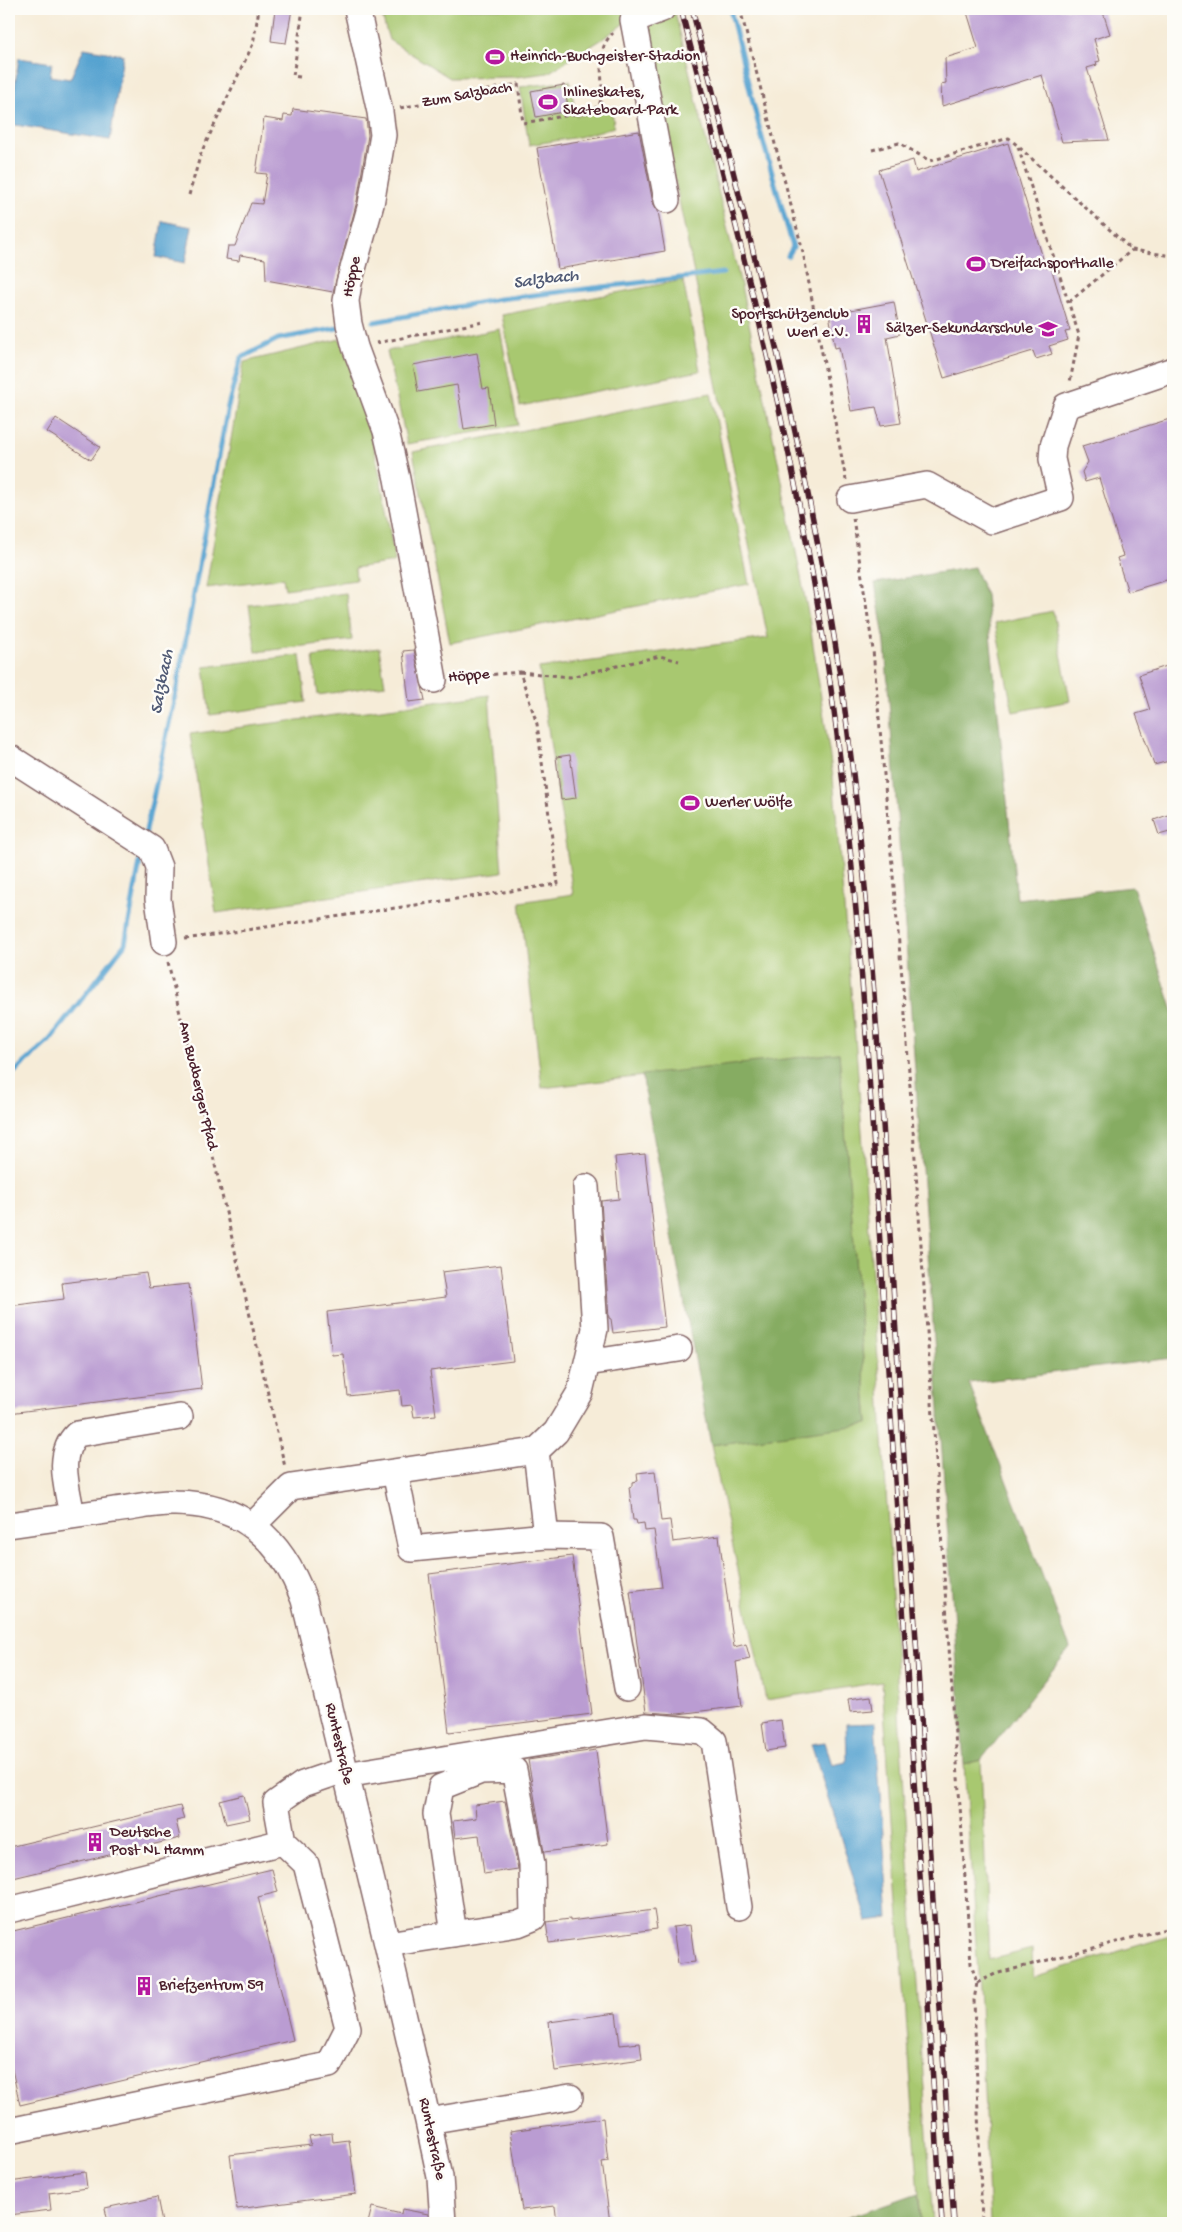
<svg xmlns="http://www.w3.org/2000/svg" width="1182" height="2232" viewBox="0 0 1182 2232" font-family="'Gochi Hand',sans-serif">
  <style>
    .green { fill: #a8c870; stroke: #79744e }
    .forest { fill: #86ac62; stroke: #686646 }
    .water { fill: #57a3d0; stroke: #50617e }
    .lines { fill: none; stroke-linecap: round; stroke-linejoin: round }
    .stream { stroke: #57a3d0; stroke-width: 5 }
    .building { fill: #ba9cd2 }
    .minor-casing { stroke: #866768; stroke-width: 28 }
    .path { stroke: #866768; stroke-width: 3; stroke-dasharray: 4 4; stroke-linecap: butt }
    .minor { stroke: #fff; stroke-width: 25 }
    .rail-casing { stroke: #4a1f2b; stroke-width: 5.5 }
    .rail { stroke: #fdfcf7; stroke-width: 4; stroke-dasharray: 11; stroke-linecap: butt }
    .labels { text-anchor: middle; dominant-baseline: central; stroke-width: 5; stroke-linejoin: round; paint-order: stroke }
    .poi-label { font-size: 16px; fill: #4a1f2b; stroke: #fdfcf7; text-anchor: start }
    .street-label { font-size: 16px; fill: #4a1f2b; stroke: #fdfcf7 }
    .water-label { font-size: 18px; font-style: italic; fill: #505a75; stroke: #fdfcf7 }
  </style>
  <rect width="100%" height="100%" fill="#fdfcf7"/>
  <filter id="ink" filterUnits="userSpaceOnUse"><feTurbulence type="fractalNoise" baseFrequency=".02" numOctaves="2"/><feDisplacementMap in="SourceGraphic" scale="10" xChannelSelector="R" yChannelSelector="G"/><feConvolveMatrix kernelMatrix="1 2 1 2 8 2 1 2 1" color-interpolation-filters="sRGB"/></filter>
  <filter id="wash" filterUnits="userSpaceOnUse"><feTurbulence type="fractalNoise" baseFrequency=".0096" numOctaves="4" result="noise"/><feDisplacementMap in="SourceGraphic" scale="20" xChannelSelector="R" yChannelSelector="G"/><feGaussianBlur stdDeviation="1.12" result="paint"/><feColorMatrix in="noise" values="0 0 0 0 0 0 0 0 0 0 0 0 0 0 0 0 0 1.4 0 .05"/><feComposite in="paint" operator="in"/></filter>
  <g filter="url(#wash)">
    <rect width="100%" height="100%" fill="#f6ecd8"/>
    <path class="green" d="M380,9H644L601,40L548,73L516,77L450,78L389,40Z
      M675,12L740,281L780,471L809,618L833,777L857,1061L880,1388L899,1714L933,2223H921L882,1682L766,1700L711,1445L868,1423L839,1053L542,1088L520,902L573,894L539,668L768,638L645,33L656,20Z
      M570,81L576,116L612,110L614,127L579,137L529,145L520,87Z
      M683,280L700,371L520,406L502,315Z
      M500,329L518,425L407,444L387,351Z
      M340,339C371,409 382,487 395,562L355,568L356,580L285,589L283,578L206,588L244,362Z
      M711,393L749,584L450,643L413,452Z
      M346,593L352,640L256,652L249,605Z
      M1053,611L1070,701L1013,712L995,623Z
      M379,648L385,685L318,695L313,657Z
      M300,655L306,702L210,715L204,667Z
      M489,695L502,872L216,913L190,734Z
      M981,1760L989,1960L1032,1949L1033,1977L1173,1935V2223H990L980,2004L964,1764Z"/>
    <path class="forest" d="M974,567L986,595L1017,899L1133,887L1173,1011V1358L969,1383L1070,1648L981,1760L964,1764L885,644L875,583Z
      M839,1053L868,1424L711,1445L642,1075Z
      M918,2193L921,2223H832Z"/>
    <path class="water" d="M84,48L123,55L110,140L9,124L19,58L52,63L50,76L70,79Z
      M162,221L192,227L185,263L156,257Z
      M875,1723L889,1918L867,1921L811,1744L825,1742L832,1765L847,1762L846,1724Z"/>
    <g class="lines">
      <path class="stream" d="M730,9L759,127L793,247L788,256
        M374,322L499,299L723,273
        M145,835L177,687L228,406L241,358L278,339L343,327
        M9,1077L49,1041L125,944L142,851"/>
    </g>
    <g id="blocks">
      <path class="building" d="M275,9H292L286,43L271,41Z
        M966,9H1102L1110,34L1094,39L1100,61L1096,62L1097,65L1087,68L1109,140L1062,142L1042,75L942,106L941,84L946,83L945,58L978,48Z
        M564,85L569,111L536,117L531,91Z
        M293,109L366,119L368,135L357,201L333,292L266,280L265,259L240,255L239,261L226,259L228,246H235L251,203L262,204L267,174L256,173L264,118L283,121L284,115L292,116Z
        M639,131L653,203L658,211L665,251L558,269L537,148Z
        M1008,143L1046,268L1051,267L1070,331L1065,332L1068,340L1049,346L1052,354L1036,359L1033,351L944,378L879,170L913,160L916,172Z
        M894,302L900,334L887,337L901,423L881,426L876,407L851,411L839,347L835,348L829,314Z
        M477,353L483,389L489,388L494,424L464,429L457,385L418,392L413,365Z
        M56,418L100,447L91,460L47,432Z
        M1173,418V578L1128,592L1117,558L1123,556L1099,478L1085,482L1082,472L1088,462L1082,446Z
        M414,650L425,700L409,702L403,651Z
        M1173,664V760L1154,765L1136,714L1150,710L1139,675Z
        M570,755L576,798L561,800L556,757Z
        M1173,813V831L1159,835L1154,820Z
        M645,1154L665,1327L613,1333L611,1319L609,1318L601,1201L619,1199L615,1157Z
        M501,1265L513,1361L430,1371L436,1415L414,1417L412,1405L402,1406L400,1390L348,1396L343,1354L332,1355L327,1312L446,1297L442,1272Z
        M146,1273L149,1288L189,1284L202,1389L9,1413V1306L64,1299L62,1283Z
        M655,1471L661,1521L670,1520L673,1542L719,1536L734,1647L746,1644L750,1659L736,1662L742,1706L678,1714L646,1712L630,1591L662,1587L654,1530L645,1531L644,1523L637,1524L636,1520H633L629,1487L632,1486V1482L638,1481L637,1473Z
        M572,1556L592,1714L449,1732L429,1574Z
        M871,1696L873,1710L850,1712L848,1699Z
        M781,1720L785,1748L766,1751L762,1723Z
        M596,1750L608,1844L544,1852L528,1760Z
        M244,1795L250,1819L226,1824L220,1801Z
        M505,1801L518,1869L484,1874L479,1835L455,1838L453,1821L476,1818L475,1805Z
        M180,1806L184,1819L176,1821L180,1838L9,1879V1847Z
        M272,1869L278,1892L258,1897L293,2040L20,2105L9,2056V1932Z
        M654,1910L657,1929L549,1943L546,1922L570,1919V1921Z
        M690,1925L695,1962L678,1964L673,1927Z
        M616,2013L620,2045L640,2043L642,2059L555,2071L549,2022Z
        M603,2118L608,2161L602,2162L610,2223H557L555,2206L522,2210L510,2131Z
        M332,2133L333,2142L349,2140L356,2194L237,2209L230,2155L311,2145L309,2136Z
        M85,2172L87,2188L49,2193L51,2210L9,2215V2182Z
        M157,2197L162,2223H108L105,2208Z
        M372,2207L401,2214L402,2209L428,2214L429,2223H368Z"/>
    </g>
  </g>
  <g filter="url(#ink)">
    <use href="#blocks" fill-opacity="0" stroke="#866768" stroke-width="1"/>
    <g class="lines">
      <g class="minor-casing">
        <path id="minor" d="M357,9L380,112L383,135L371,204L349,283L346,301L349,324L355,347L386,431L397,479L434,680
          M662,9L633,20L667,200
          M850,499L927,485L992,521L1061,498L1052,459L1053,446L1066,406L1173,370
          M9,757L152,849L159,867L158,899L164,942
          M587,1363L679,1349
          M395,1472L411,1549L546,1536L536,1451
          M72,1516C68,1489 55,1455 77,1434L180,1417
          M9,1525C44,1520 79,1515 114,1510C134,1508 155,1502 175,1503C242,1504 281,1538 304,1600L387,1944L428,2121L440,2177L443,2223
          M253,1525L291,1487L536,1451L556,1432L580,1392L595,1329L586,1187
          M546,1536L601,1537L627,1688
          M345,1775L646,1726L702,1731L714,1741L739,1907
          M9,1910L283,1842
          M387,1944L518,1924L533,1918L532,1864L514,1770L481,1771L441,1787L436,1814L454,1934
          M428,2121L570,2097
          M9,2131L329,2065L348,2028L306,1864L283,1842L276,1803L303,1784L344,1770"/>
      </g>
      <path class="path" d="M740,9L803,252L846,480
        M300,77L293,76L303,9
        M400,108L518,84L523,123L587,112L599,106C608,81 591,54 613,33
        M1018,147L1079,335L1070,382
        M872,150L899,143L930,161L1009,138L1132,250L1173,256
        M189,195L201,153L253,44L259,9
        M1069,302L1132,250
        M376,343L483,322
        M853,518L873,650L904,1000L971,1964L977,1983L974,2000L982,2223
        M520,672L570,677L660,656L679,661
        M185,939L558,884L537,724L520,672L455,678
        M168,962L285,1467
        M977,1983L995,1974L1173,1927"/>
      <use href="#minor" class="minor"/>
      <g class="rail-casing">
        <path id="rail" d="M681,9C738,233 798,459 831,689C861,904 872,1121 886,1338C905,1633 923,1928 942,2223
          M692,9C749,234 809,459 842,689C873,907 883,1129 897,1349C916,1640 935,1932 954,2223"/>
      </g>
      <use href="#rail" class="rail"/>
    </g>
  </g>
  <defs>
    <g id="stadium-bare" transform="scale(1.5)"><path d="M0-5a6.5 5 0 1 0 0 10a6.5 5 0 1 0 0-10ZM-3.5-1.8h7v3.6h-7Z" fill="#b5179e" stroke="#fdfcf7" stroke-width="2.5" paint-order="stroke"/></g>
    <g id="building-bare" transform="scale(1.5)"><path d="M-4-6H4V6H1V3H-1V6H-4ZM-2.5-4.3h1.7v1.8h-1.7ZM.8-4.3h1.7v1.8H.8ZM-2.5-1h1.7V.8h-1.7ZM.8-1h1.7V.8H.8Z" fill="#b5179e" stroke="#fdfcf7" stroke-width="2.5" paint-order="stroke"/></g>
    <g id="school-bare" transform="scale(1.5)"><path d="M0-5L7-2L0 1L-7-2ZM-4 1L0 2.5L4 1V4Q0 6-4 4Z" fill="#b5179e" stroke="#fdfcf7" stroke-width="2.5" paint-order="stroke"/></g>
  </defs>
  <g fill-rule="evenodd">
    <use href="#stadium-bare" x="495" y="57"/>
    <use href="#stadium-bare" x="548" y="102"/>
    <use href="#stadium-bare" x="976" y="264"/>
    <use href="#building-bare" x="864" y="324"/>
    <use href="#school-bare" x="1048" y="329"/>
    <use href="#stadium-bare" x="690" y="803"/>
    <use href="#building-bare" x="95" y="1842"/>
    <use href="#building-bare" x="144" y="1986"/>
  </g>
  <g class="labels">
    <g class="poi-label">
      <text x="510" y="57">Heinrich-Buchgeister-Stadion</text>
      <text x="563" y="93">Inlineskates,<tspan x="563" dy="18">Skateboard-Park</tspan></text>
      <text x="991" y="264">Dreifachsporthalle</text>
      <text x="849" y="315" text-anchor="end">Sportschützenclub<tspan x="849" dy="18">Werl e.V.</tspan></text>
      <text x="1033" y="329" text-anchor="end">Sälzer-Sekundarschule</text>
      <text x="705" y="803">Werler Wölfe</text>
      <text x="110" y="1833">Deutsche<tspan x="110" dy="18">Post NL Hamm</tspan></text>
      <text x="159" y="1986">Briefzentrum 59</text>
    </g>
    <g class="street-label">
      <text transform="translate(467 96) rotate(-10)">Zum Salzbach</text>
      <text transform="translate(353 277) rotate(-78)">Höppe</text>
      <text transform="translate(469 677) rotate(-5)">Höppe</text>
      <text transform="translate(197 1086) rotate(77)">Am Budberger Pfad</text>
      <text transform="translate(338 1744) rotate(77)">Runtestraße</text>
      <text transform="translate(431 2139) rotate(78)">Runtestraße</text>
    </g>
    <g class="water-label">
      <text transform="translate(546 280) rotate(-7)">Salzbach</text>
      <text transform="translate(163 682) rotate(-79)">Salzbach</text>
    </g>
  </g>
  <rect width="1182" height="2232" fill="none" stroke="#fdfcf7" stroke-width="30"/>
</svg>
